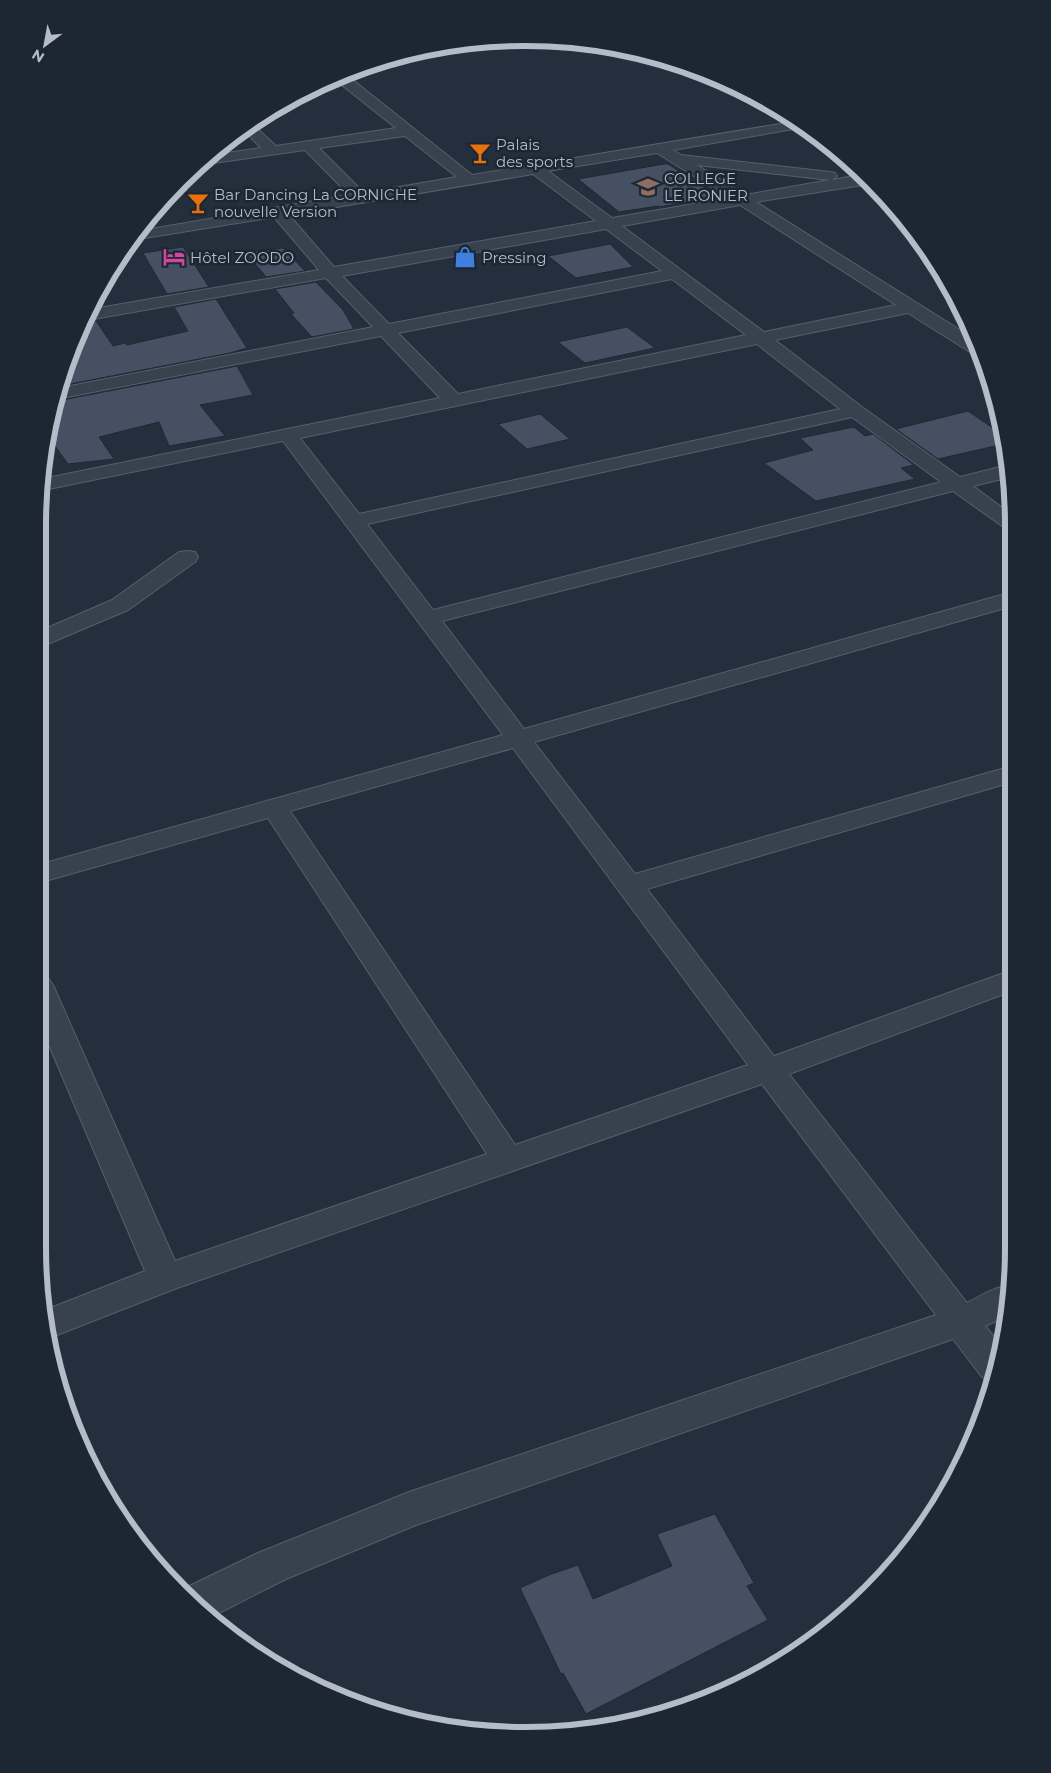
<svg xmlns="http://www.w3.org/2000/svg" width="1051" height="1773" viewBox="0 0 1051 1773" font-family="Montserrat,sans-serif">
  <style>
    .building { fill: #455162; stroke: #1f2835 }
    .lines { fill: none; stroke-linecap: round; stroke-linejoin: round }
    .minor-casing { stroke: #565f6c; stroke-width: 2 }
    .minor { fill: #38414e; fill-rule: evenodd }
    .labels { text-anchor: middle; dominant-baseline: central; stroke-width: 5; stroke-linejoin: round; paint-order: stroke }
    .far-poi-label { font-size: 15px; fill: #b4bcc9; stroke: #1d2633; text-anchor: start }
    .rim { fill: none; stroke: #b4bcc9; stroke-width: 6 }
  </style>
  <rect width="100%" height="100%" fill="#242f3e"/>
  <path class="building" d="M664,164H668L718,196L660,207L658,206L619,212L578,179Z
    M610,244L633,267L576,278L548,256Z
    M183,247L209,287L167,294L143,253Z
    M283,248L305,271L266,277L246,252Z
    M316,282L343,310L354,329L312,337L291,314L294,313L275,289Z
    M216,299L247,348L230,353L60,386L64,368L87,321H96L113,346L125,343L127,345L188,331L174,307Z
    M627,327L655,348L585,363L558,342Z
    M237,366L253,395L200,405L225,436L169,446L159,422L99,437L114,459L68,464L50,439L57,401Z
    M968,411L1003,435L1004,444L938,459L896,429Z
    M540,414L570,439L527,449L498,424Z
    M854,427L865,436L873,434L914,465L901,468L915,479L816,501L764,463L813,450L800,438Z
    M715,1514L754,1583L747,1586L768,1620L586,1714L563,1673L561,1674L520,1588L549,1575L578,1565L593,1599L672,1566L657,1534Z"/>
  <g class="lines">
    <g class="minor-casing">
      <path id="minor" d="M344,73L472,175L798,121L805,127L673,150L681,155L830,172L835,173L837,176L832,180L860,175L869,184L756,202L971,337L978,353L970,352L908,313L775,340L862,407L960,477L1008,465L1010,477L973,486L1012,515V530L1005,528L953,491L442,621L524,729L1012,592V606L534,742L635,874L1012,766V782L647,889L774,1056L1012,970V991L789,1074L967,1303C979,1297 998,1284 1011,1287L1005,1317L985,1326L1000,1344L992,1381L982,1377L953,1339L416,1525L286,1579L211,1617L183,1589L258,1553L409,1492L936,1315L762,1084L177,1288L52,1337L48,1309L145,1271L38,1019V975L48,978L53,985L175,1261L487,1154L268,818L38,883V865L503,735L283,441L39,491L42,479L440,398L381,336L57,399L60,388L373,327L326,278L88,320L93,309L319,270L274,217L132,240L139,231L349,195L305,150L206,164L201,163L212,155L261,148L243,129L251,123L276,146L396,128L333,78ZM405,136L457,177L364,193L319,148ZM657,153L729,198L612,218L548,171ZM697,165L830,180L745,195ZM533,174L596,221L334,267L289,215ZM740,205L896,305L764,332L622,226ZM606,229L662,271L389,324L342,276ZM672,279L746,335L458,394L398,333ZM757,344L840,409L359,514L300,438ZM852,417L941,482L433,610L367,524ZM513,748L748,1065L515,1145L290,811Z
        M187,551L195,552L198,557L195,562L128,610L38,648V632L112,600L179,552Z"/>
    </g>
    <use href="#minor" class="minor"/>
  </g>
  <defs>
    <g id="bar-bare" transform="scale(1.725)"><path d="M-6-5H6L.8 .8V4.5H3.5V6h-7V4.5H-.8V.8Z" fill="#e8710a" stroke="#1d2633" stroke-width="2.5" paint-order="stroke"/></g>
    <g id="school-bare" transform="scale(1.725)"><path d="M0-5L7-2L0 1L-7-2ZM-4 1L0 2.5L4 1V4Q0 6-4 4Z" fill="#8d6e63" stroke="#1d2633" stroke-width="2.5" paint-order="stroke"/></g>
    <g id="hotel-bare" transform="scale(1.725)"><path d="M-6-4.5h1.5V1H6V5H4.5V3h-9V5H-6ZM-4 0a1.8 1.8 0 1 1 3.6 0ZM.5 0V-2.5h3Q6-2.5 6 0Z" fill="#d1479c" stroke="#1d2633" stroke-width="2.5" paint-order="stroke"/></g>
    <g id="shop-bare" transform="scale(1.725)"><path d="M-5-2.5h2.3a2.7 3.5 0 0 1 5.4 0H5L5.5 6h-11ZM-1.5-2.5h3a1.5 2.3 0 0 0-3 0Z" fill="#3f7fe0" stroke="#1d2633" stroke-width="2.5" paint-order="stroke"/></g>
  </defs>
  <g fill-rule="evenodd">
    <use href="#bar-bare" x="480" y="153"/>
    <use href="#school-bare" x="648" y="187"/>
    <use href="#bar-bare" x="198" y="203"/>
    <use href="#hotel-bare" x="174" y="257"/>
    <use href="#shop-bare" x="465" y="257"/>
  </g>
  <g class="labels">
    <g class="far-poi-label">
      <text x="496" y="144">Palais<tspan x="496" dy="17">des sports</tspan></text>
      <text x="664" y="178">COLLEGE<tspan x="664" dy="17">LE RONIER</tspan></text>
      <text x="214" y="194">Bar Dancing La CORNICHE<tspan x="214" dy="17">nouvelle Version</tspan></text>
      <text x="190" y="257">Hôtel ZOODO</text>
      <text x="482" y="257">Pressing</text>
    </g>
  </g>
  <path d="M0 0H1051V1773H0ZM525 46H526A479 479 0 0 1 1005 525V1248A479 479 0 0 1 526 1727H525A479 479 0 0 1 46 1248V525A479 479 0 0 1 525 46Z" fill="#1d2633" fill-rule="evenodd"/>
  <path class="rim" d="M525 46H526A479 479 0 0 1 1005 525V1248A479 479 0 0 1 526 1727H525A479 479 0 0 1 46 1248V525A479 479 0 0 1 525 46Z"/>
  <g transform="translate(45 45) rotate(212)" stroke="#1d2633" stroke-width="4" paint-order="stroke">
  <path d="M0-4L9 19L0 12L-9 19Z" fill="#b4bcc9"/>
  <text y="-8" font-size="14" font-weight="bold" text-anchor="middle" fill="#b4bcc9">N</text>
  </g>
</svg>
